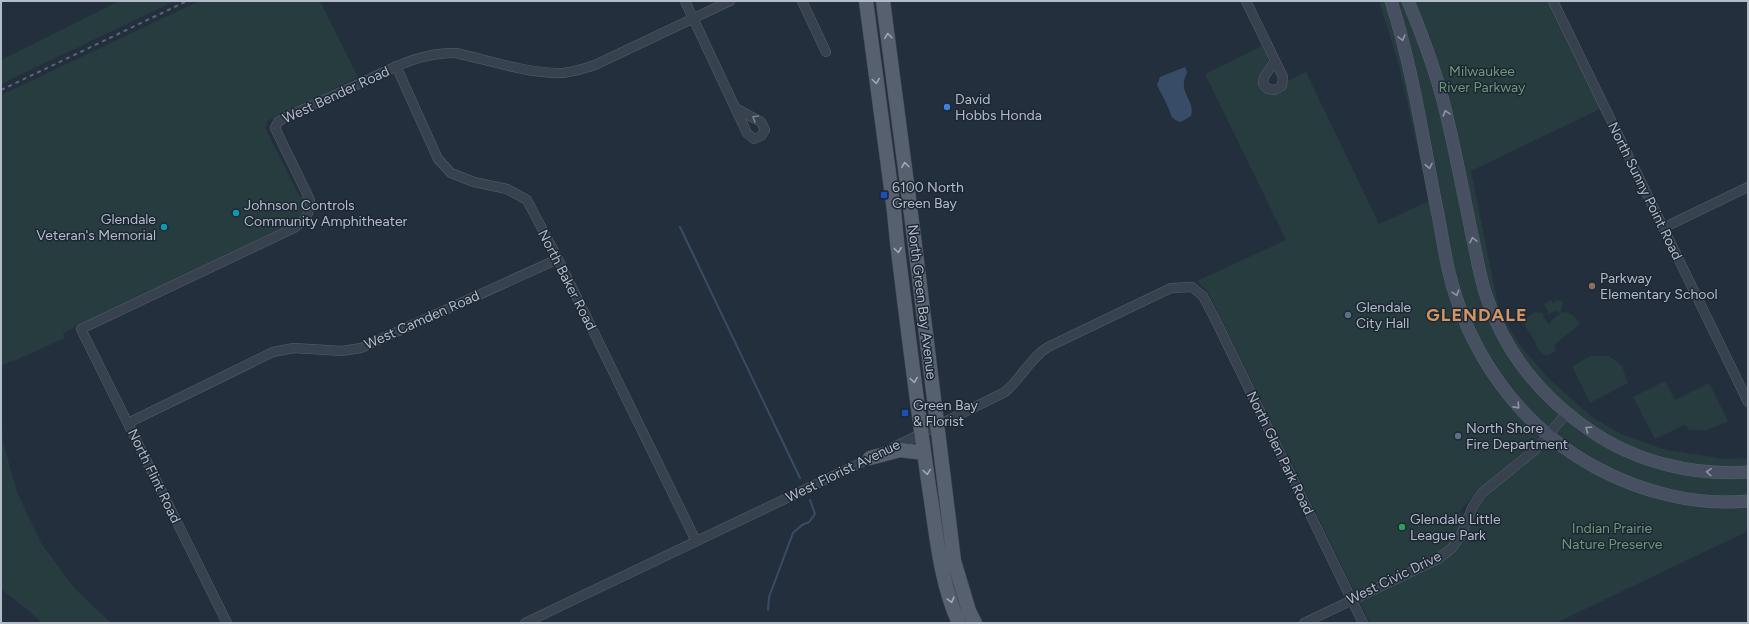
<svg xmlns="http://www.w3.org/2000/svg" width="1749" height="624" viewBox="0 0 1749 624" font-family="Figtree,sans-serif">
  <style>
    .green { fill: #263c3f; fill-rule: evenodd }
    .water { fill: #394c67 }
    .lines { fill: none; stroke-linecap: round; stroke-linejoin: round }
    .stream { stroke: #394c67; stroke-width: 2 }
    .street-casing { stroke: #565f6c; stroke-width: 10 }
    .secondary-casing { stroke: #565f6c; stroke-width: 13 }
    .primary-casing { stroke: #414a57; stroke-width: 15 }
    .street { stroke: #38414e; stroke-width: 9 }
    .secondary { stroke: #465061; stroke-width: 12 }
    .primary { stroke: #56606e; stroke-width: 14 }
    .rail { stroke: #5a6575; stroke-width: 2; stroke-dasharray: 4 4; stroke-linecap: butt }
    .oneway { stroke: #a1aab7 }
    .oneway2 { stroke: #8e96a5 }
    .oneway3 { stroke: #7c8592 }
    .shop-dot { fill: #3f7fe0; stroke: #1d2633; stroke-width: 1.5 }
    .transit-dot { fill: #1a4fb4; stroke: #1d2633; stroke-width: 1.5 }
    .culture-dot { fill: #0f9aa8; stroke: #1d2633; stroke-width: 1.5 }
    .education-dot { fill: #8d6e63; stroke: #1d2633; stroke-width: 1.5 }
    .service-dot { fill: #5c6f8a; stroke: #1d2633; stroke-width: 1.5 }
    .leisure-dot { fill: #2e9e5b; stroke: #1d2633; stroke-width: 1.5 }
    .labels { text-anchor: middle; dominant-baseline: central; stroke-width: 3; stroke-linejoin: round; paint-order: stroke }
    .park-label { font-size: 14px; fill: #6b9a76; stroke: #1d2633 }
    .street-label { font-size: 14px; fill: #b4bcc9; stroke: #1d2633 }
    .poi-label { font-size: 14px; fill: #b4bcc9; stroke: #1d2633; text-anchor: start }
    .district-label { font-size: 18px; font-weight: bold; letter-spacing: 1px; fill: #d59563; stroke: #1d2633 }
  </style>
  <rect width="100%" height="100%" fill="#242f3e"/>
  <path class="green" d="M119,1H175L1,84V60Z
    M199,1H320L358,77L267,121L266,128L268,134L300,197L303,195C306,206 305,215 295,222L63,333L65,338L16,360L1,365V95Z
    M1379,1H1551L1602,108L1471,171L1499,310L1519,344L1548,378L1592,417L1621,434L1666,450L1726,459L1748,458V531L1556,623H1370L1213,302L1208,292L1197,281L1286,240L1205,74L1262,46C1264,50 1268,56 1268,61C1267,72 1255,72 1261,87L1284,88L1288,81L1306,72L1379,224L1429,201L1399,65ZM1538,433L1549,444L1498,485L1480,504L1472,521L1460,513L1462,508L1490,480L1533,447L1537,441Z
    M1551,300L1554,304L1555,300L1563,301L1561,312C1571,312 1575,316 1580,324L1554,345L1556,351L1546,356C1536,350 1538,347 1533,338C1529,331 1525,329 1524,320L1534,312L1543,313L1544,318L1550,325L1551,320L1561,313L1555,311L1549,314L1544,304Z
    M1591,356H1609L1622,366L1628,383L1590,403L1572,366Z
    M1665,381L1675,400L1709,383L1728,421L1708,430H1690L1684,425L1655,439L1633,397Z
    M1,411L3,442L17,492L41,543L75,589L111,623H42L28,610L1,589Z"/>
  <path class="water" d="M1185,67L1187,72C1186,75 1184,79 1184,82C1182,95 1195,102 1191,116L1181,122C1169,119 1172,114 1167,105C1164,98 1160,92 1157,85L1160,77Z"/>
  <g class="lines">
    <path class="stream" d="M680,227L800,478
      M768,610L769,597L793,533L802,525L809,522L815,514L810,500"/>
    <g class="street-casing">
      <path id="street" d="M685,1L747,133L754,139L761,136L765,130L761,122L737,109
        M802,1L826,52
        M1246,1L1283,77L1282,86L1275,90L1268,89L1263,84L1264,77L1275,61
        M1553,1L1748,402
        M396,66L438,159L451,173L474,182L507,189L527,200L558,259L696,541
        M1663,228L1748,187
        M128,423L273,352L294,348L342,351L361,348L558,259
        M892,448L1005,392C1021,379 1030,358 1048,347L1171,288L1192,287L1203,296L1216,321L1363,623
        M227,623L81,329L294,228C305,221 311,213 310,200L275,128L278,122L284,118C310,106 336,94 363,82C393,68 421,52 456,53C488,60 526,73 559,73C571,73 583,69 595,65L730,1
        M525,623L875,456
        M1304,623L1438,559L1452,548L1461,535L1473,506L1482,493L1536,449L1566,414"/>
    </g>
    <g class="secondary-casing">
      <path id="secondary" d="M1391,1C1412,66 1422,133 1435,200C1440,222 1443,245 1448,268C1467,352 1519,426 1595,467C1641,492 1695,506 1748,501
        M1408,1C1424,39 1439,80 1448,121C1457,159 1464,197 1472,235C1477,257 1480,280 1488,301C1507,355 1544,399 1591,431C1636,462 1694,476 1748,472"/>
    </g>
    <g class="primary-casing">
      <path id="primary" d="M866,1L894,211L897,242C907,324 917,405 929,487C936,530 940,583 959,623
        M883,1L914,237L954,561L969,611L975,623
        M870,458L900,450L924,453"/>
    </g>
    <use href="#street" class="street"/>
    <use href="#secondary" class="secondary"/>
    <use href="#primary" class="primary"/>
    <path class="rail" d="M1,90L187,1"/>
  </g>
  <defs><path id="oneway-chevron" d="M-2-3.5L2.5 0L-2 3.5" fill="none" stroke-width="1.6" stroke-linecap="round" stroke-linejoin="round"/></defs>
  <g class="oneway">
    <use href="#oneway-chevron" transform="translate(888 36) rotate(-97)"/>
    <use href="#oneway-chevron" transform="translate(876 81) rotate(82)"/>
    <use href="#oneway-chevron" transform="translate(905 165) rotate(-97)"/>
    <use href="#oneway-chevron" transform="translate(898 250) rotate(83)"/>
    <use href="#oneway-chevron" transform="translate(914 380) rotate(82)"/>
    <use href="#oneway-chevron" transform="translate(927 472) rotate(82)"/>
    <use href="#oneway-chevron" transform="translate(951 600) rotate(75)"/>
  </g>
  <g class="oneway2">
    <use href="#oneway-chevron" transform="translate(1402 38) rotate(75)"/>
    <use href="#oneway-chevron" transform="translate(1446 113) rotate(-106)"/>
    <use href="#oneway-chevron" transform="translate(1429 166) rotate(79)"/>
    <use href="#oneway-chevron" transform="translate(1473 240) rotate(-102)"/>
    <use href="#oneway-chevron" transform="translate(1456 293) rotate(73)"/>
    <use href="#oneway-chevron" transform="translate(1517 406) rotate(48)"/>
    <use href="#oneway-chevron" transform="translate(1588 429) rotate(-145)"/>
    <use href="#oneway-chevron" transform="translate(1709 472) rotate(-175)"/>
  </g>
  <use class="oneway3" href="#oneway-chevron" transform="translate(755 118) rotate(-150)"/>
  <circle class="shop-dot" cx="947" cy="107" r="4"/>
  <g class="transit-dot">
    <rect x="880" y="191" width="8" height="8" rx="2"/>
    <rect x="901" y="409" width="8" height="8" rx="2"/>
  </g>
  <g class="culture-dot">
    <circle cx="236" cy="213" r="4"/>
    <circle cx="164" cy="227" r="4"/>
  </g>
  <circle class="education-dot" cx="1592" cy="286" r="4"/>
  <g class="service-dot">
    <circle cx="1348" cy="315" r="4"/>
    <circle cx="1458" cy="436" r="4"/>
  </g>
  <circle class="leisure-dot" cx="1402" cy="527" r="4"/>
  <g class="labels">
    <g class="park-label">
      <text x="1482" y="71">Milwaukee<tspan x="1482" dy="16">River Parkway</tspan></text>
      <text x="1612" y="528">Indian Prairie<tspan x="1612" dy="16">Nature Preserve</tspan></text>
    </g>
    <g class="street-label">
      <text transform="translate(336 95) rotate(-25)">West Bender Road</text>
      <text transform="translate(1645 191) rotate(64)">North Sunny Point Road</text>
      <text transform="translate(567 280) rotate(63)">North Baker Road</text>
      <text transform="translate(922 302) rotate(83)">North Green Bay Avenue</text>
      <text transform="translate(422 320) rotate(-24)">West Camden Road</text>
      <text transform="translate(1280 453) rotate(64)">North Glen Park Road</text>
      <text transform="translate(843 471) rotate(-26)">West Florist Avenue</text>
      <text transform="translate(154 476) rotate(64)">North Flint Road</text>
      <text transform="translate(1394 578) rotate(-26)">West Civic Drive</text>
    </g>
    <g class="poi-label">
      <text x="955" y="99">David<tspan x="955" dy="16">Hobbs Honda</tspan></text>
      <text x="892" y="187">6100 North<tspan x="892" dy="16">Green Bay</tspan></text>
      <text x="244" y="205">Johnson Controls<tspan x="244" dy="16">Community Amphitheater</tspan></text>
      <text x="156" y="219" text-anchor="end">Glendale<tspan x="156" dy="16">Veteran's Memorial</tspan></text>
      <text x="1600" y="278">Parkway<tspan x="1600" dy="16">Elementary School</tspan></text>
      <text x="1356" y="307">Glendale<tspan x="1356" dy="16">City Hall</tspan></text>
      <text x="913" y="405">Green Bay<tspan x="913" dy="16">&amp; Florist</tspan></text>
      <text x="1466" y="428">North Shore<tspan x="1466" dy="16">Fire Department</tspan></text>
      <text x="1410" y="519">Glendale Little<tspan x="1410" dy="16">League Park</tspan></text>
    </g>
    <g class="district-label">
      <text x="1477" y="315">GLENDALE</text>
    </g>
  </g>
  <rect width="1749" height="624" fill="none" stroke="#b4bcc9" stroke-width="4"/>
</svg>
